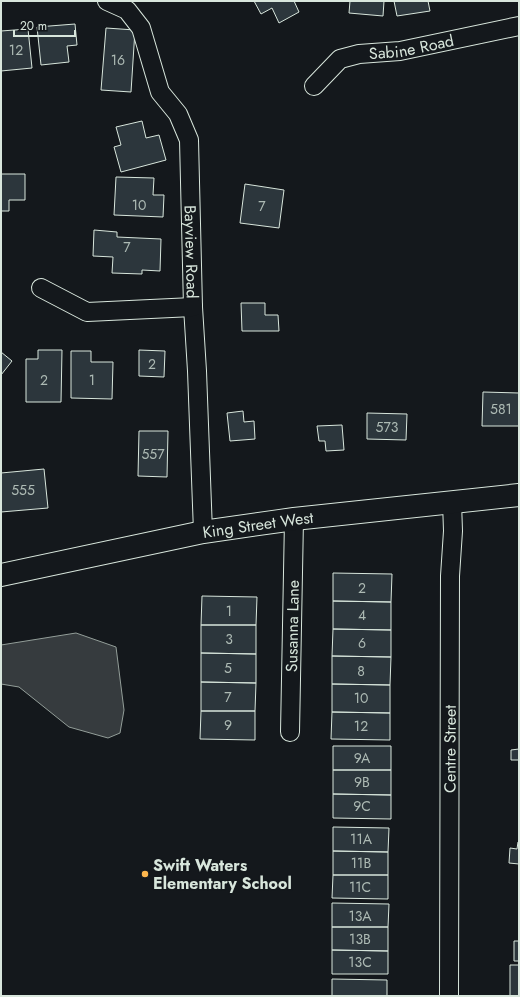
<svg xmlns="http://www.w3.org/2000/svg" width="520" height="997" viewBox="0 0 520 997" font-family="Jost,sans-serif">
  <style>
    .water { fill: #363b3e; stroke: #939e99 }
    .building { fill: #2c363c; stroke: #d8e6dc }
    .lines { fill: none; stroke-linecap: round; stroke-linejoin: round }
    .minor-casing { stroke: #d8e6dc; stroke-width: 20 }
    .primary-casing { stroke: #d8e6dc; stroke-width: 24 }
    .minor { stroke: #14181c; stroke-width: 18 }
    .primary { stroke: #14181c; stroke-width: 22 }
    .poi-dot { fill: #ffb74d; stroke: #14181c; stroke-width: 1.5 }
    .labels { text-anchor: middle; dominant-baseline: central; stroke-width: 3; stroke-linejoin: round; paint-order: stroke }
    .number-label { font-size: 14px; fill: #adbab4 }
    .street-label { font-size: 16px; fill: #d8e6dc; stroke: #14181c }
    .poi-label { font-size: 16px; font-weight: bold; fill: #d8e6dc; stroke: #14181c; text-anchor: start }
  </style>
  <rect width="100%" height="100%" fill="#14181c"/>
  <path class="water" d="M76,633L116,647L124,710L120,733L108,738L69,727L19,687L1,684V645Z"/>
  <path class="building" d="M254,1H294L299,12L279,23L272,8L261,14Z
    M350,1H384L383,16L349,13Z
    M394,1H428L430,11L397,16Z
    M75,24L77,45L67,46L69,62L41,65L37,27Z
    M106,28L135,30L131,92L101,90Z
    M28,29L32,68L1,71V31Z
    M142,121L146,138L159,135L166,160L121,172L114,147L121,145L116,127Z
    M1,174H25V200H9V211H1Z
    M116,177L154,178L153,195H164L163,217L114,215Z
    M245,184L284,190L279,228L240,223Z
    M94,230L117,232V237L161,239L160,271L142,270V274L112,273L113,257L93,256Z
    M241,303H265V315H278L279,331H242Z
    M38,350H62L61,402H26V359H38Z
    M139,350L165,351L164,377L139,376Z
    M71,351H91V362H113L112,399L71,398Z
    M1,352L12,361L1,375Z
    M483,392L519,393V426H482Z
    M243,411L244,422L254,421L255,439L230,441L227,413Z
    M367,413L407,414L406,440L367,439Z
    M342,425L344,450L326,451L325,441H319L317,426Z
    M139,431H168L167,477L138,476Z
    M44,469L48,508L1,512V473Z
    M333,573L392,574L391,602L333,601Z
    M202,596L257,597L256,625H201Z
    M333,601L391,602V630L333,629Z
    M201,625H256V654L201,653Z
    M333,629L391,630V657L332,656Z
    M201,653L256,654V683L201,682Z
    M332,656L391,657L390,685L332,684Z
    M201,682L256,683L255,711H201Z
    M332,684L390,685V713L332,712Z
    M201,711H255V740L200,739Z
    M332,712L390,713V740L331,739Z
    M333,746H391V770H333Z
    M519,749V760H511V750Z
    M333,770H391V795L333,794Z
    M333,794L391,795V819L333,818Z
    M333,827L389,828L388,852L333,851Z
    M518,842H519V864L509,863L510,848L517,849Z
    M333,851L388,852V875H333Z
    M333,875H388V899L332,898Z
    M332,903L389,904L388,927H332Z
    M332,927H388V951L332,950Z
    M514,941H519V961H514Z
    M332,950L388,951V974H332Z
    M510,965H519V996H510Z
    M332,979L387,980V996H332Z"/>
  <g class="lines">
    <g class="minor-casing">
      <g id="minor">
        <path id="s1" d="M107,1L127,10L141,28L160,92L178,114L189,140L193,307L197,371L203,532"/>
        <path id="s2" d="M314,86L340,59L359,54L400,51L519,26"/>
        <path d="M41,288L87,312L193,307"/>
        <path id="s3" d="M290,732L294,519"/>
        <path id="s4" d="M449,996L450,576L453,531L452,502"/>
      </g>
    </g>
    <g class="primary-casing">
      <g id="primary">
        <path id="s5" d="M1,575L203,532L294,519L519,495"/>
      </g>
    </g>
    <use href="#minor" class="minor"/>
    <use href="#primary" class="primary"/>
  </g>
  <circle class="poi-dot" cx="145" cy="874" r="4"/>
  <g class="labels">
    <g class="number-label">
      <text x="16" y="50">12</text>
      <text x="118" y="60">16</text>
      <text x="139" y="205">10</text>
      <text x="262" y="206">7</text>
      <text x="127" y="247">7</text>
      <text x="152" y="364">2</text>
      <text x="44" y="380">2</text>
      <text x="92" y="380">1</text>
      <text x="501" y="409">581</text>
      <text x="387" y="427">573</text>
      <text x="153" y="454">557</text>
      <text x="23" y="490">555</text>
      <text x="362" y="588">2</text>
      <text x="229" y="611">1</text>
      <text x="362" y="615">4</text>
      <text x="229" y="639">3</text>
      <text x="362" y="643">6</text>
      <text x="228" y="668">5</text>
      <text x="361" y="671">8</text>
      <text x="228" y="697">7</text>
      <text x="361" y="698">10</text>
      <text x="228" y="725">9</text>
      <text x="361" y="726">12</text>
      <text x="362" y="758">9A</text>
      <text x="362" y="782">9B</text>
      <text x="362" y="806">9C</text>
      <text x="361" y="839">11A</text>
      <text x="361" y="863">11B</text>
      <text x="360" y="887">11C</text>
      <text x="360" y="916">13A</text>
      <text x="360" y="939">13B</text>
      <text x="360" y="962">13C</text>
    </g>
    <g class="street-label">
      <text stroke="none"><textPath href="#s2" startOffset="110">Sabine Road</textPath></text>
      <text stroke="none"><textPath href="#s1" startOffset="280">Bayview Road</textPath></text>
      <text stroke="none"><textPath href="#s5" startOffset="262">King Street West</textPath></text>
      <text stroke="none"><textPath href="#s3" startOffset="106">Susanna Lane</textPath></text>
      <text stroke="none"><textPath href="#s4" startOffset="247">Centre Street</textPath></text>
    </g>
    <g class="poi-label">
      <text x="153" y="865">Swift Waters<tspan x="153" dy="18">Elementary School</tspan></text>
    </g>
  </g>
  <rect width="520" height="997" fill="none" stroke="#d8e6dc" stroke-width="4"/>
  <path d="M14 30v6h61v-6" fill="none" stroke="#d8e6dc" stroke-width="2"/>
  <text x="20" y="30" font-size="12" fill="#d8e6dc" stroke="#14181c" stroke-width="3" paint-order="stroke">20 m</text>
</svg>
